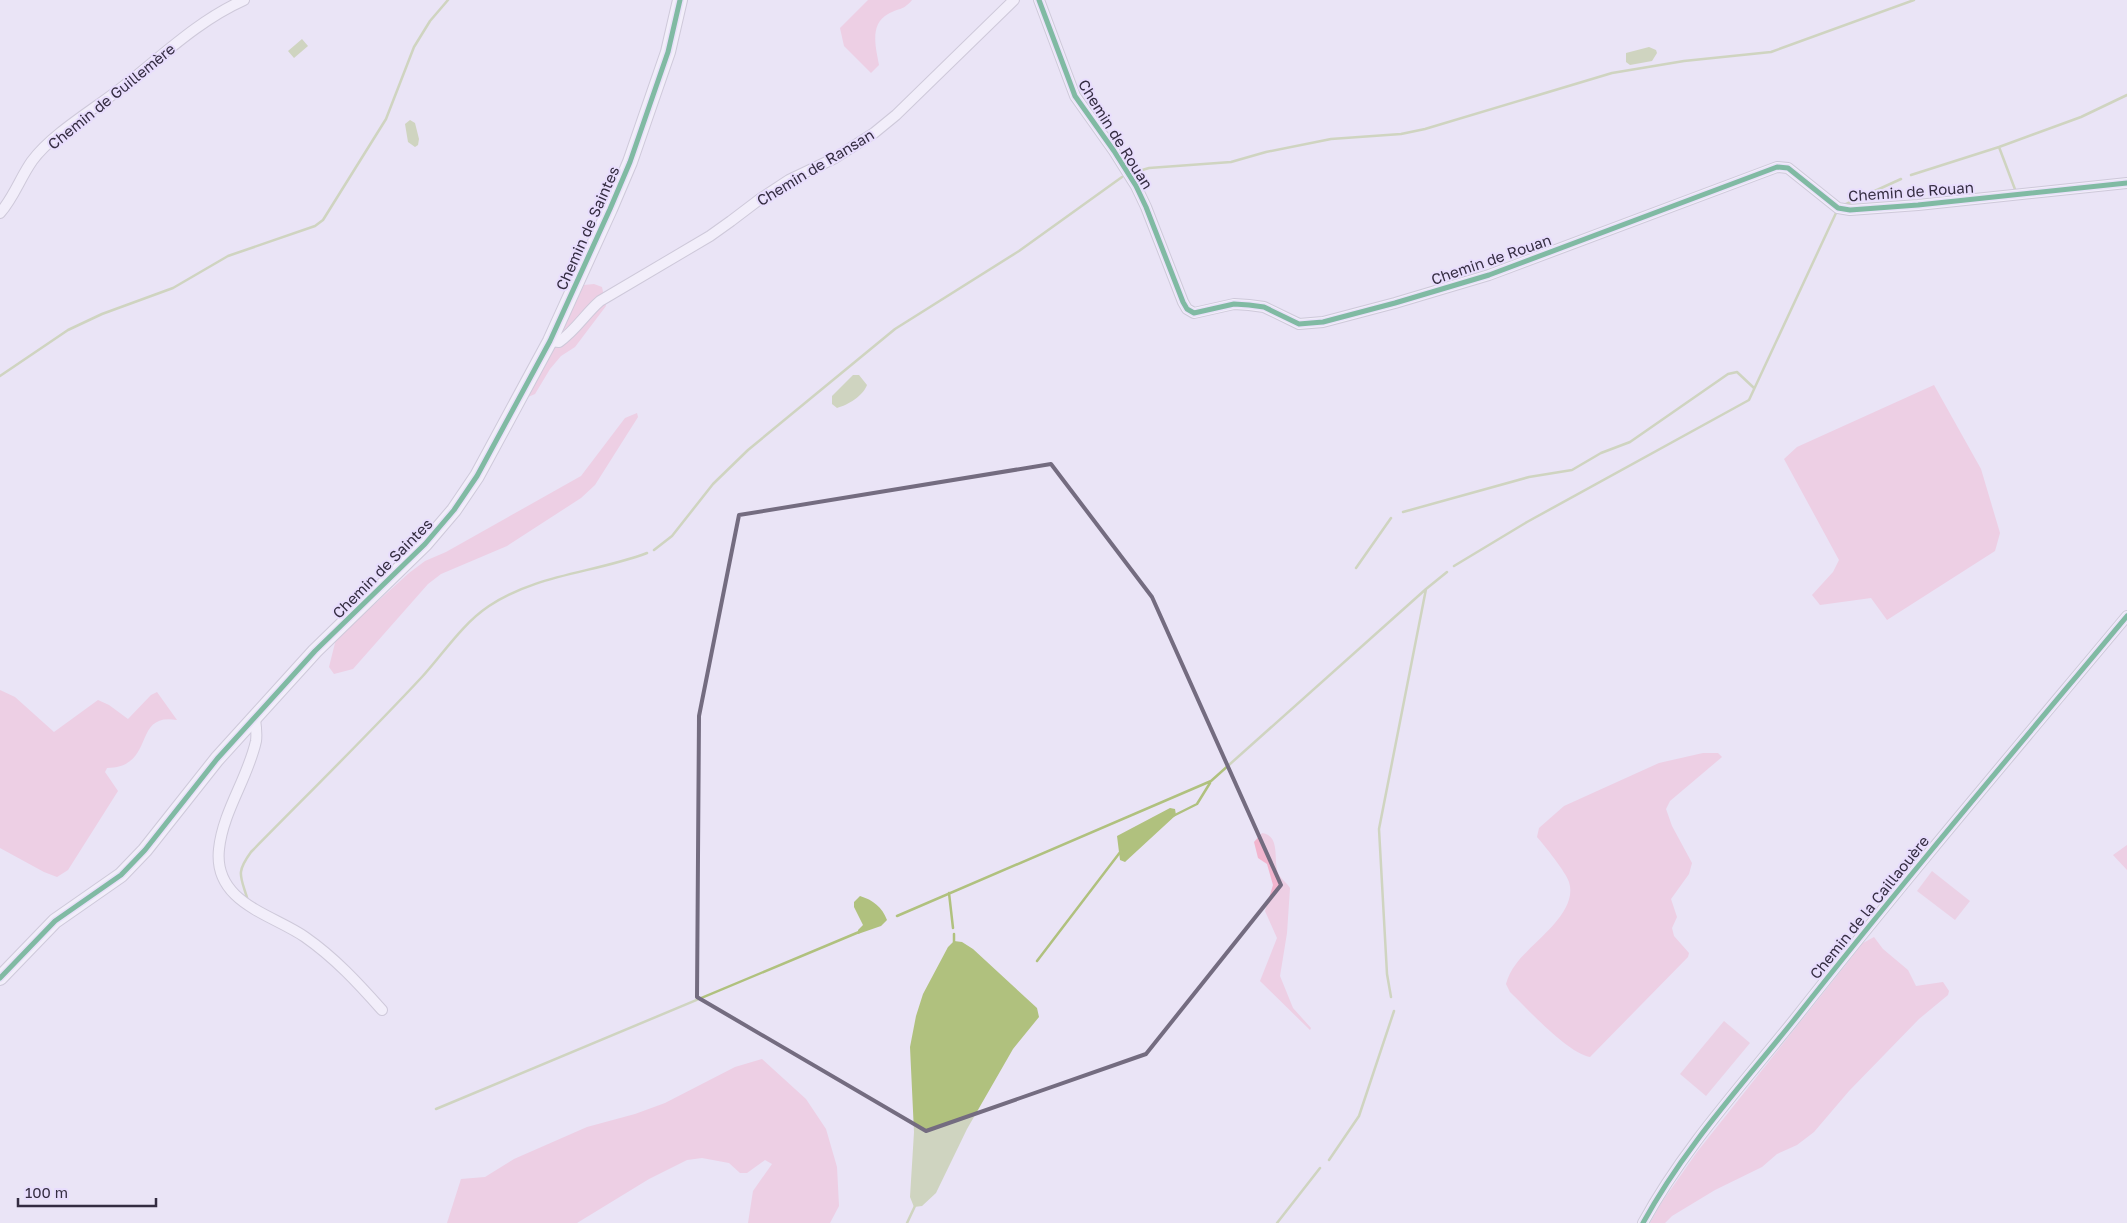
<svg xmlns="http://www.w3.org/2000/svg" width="2127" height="1223" viewBox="0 0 2127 1223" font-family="'Golos Text',sans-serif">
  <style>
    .green { fill: #eebbd1 }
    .forest { fill: #f2b5ce }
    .water { fill: #b0c17e }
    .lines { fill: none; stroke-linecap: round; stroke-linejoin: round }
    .stream { stroke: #b0c17e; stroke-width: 2.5 }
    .street-casing { stroke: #aea8b8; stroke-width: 12 }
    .secondary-casing { stroke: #aea8b8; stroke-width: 16 }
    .street { stroke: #fcfbfe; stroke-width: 10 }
    .secondary { stroke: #fcfbfe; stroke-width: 14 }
    .cycleway-casing { stroke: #e8ddfd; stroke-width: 8 }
    .cycleway { stroke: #00873e; stroke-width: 5 }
    .marked { fill: none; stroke: #746c80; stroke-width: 4; stroke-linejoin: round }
    .labels { text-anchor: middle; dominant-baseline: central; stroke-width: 4; stroke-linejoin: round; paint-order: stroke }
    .street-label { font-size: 15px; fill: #342c41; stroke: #e8ddfd }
  </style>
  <rect width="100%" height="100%" fill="#eae4f6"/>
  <path class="green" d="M1932,871L1970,901L1955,920L1917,891Z
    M1724,1021L1750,1043L1706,1096L1680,1074Z"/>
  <path class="forest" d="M868,0H912C903,11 898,8 888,14C869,24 876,49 879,65L871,73L844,46L840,28Z
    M594,284L602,287L606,306L575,347L561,356L550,369L535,394L528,397L531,385L584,285Z
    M1934,385L1981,469L2000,533L1995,551L1887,620L1871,598L1820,605L1812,595L1833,572L1839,560L1784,459L1797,447Z
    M637,413L638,417L595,485L581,498L507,546L441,574L428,584L353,669L334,674L329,667L336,639L409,573L425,561L446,552L581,476L625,418Z
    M0,690L15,697L54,732L98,700L109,705L128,719L151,695L157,692L177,720C131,712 157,767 107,768L105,772L118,791L68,870L57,877L44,872L0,848Z
    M1703,753H1718L1722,757L1670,801L1666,809L1672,826L1692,863L1689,874L1671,899L1677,917L1672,928L1674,936L1689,953L1688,957L1590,1057C1566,1052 1529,1010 1510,992L1506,984C1508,977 1511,970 1516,964C1531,943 1579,913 1569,882C1566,872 1544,845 1537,837L1539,828L1564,806L1659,763Z
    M1262,833C1282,836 1272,862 1279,875C1282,880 1287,883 1290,888L1287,933L1280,976L1293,1008L1311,1028L1310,1030L1260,981L1277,938L1265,911L1273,885L1267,864L1258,858L1254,842Z
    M2127,845V870L2113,855Z
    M1874,937L1883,949L1908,970L1916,986L1943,982L1949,991L1948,995L1919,1019L1849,1091L1814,1132L1797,1145L1777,1154L1762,1167L1715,1190L1672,1216L1665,1223H1650L1662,1202L1697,1152L1863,943Z
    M762,1059L806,1099L826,1129L837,1167L839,1206L830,1223H748L753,1191L772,1164L765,1160L747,1173H740L729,1163L702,1158L687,1160L649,1179L577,1223H447L461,1179L485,1177L514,1159L587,1127L635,1114L665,1103L735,1067Z"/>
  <path class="water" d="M302,39L308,46L294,58L288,51Z
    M1649,47L1656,50L1657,53L1652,61L1630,65L1626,62V53Z
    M410,120L415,123L419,139L418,145L415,147L408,142L405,124Z
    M853,375H859L867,385C863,396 848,405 837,408L832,404V396Z
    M1170,808L1175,809L1176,815L1125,862L1120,860L1117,836Z
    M860,896C873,900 882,907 887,920L881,926L858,934V930L863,925L854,907V902Z
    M954,941L962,942L973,949L1037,1008L1039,1017L1013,1049L967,1129L936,1193L922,1206L914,1207L910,1197L914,1132L910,1047L916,1016L923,994L948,947Z"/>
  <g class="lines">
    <path class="stream" d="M1999,147L2016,192
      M1132,173L1149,168L1231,162L1266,152L1331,139L1401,134L1425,129L1612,73L1684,61L1771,52L1914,0
      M1911,175L1999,147L2081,117L2127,95
      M1844,205L1901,179
      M0,376L68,330L102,314L173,288L228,256L315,226L323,220L386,119L414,47L430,21L448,0
      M1403,512L1529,477L1572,470L1601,453L1630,442L1728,374L1737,372L1754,388
      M654,550L672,536L713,484L748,450L895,329L1019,251L1122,177
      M1454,566L1527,522L1749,400L1836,213
      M1356,568L1391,518
      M1173,816L1197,804L1210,783
      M949,893L953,928
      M248,901C241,876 235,874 251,852C308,794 366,737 421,678C443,654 462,624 489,606C537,574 594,573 647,553
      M897,916L1211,781L1426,589
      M954,934V942
      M1037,961L1121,851
      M1391,997L1387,974L1379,829L1426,589L1447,572
      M436,1109L859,932
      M1329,1160L1359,1116L1394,1011
      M907,1223L915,1206
      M1277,1223L1320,1168"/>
    <g class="street-casing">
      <path id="street" d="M1039,0L1075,96L1114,151L1136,186L1146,207L1183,302L1187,309L1194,313L1234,304L1249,305L1264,307L1299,324L1323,322L1395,303L1489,275L1777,167L1788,168L1838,208L1850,210L1918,205L2127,183
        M0,213C14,197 20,178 32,161C52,134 93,110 120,89C160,58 197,21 244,0
        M550,341L559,342C576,330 585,314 600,301L710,236L731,221L760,199L789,180L835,158L874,133L896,115L1014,0
        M255,719C256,726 257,734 256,741C248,778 223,811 219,849C213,903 272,914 305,937C335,958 358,983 382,1010
        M1643,1223C1683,1149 1742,1085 1794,1020C1902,883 2015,750 2127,616"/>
    </g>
    <g class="secondary-casing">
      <path id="secondary" d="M0,978L55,921L121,875L145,850L217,759L315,651L425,544L454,510L477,476L550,341L610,209L630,162L668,52L680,0"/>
    </g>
    <use href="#street" class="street"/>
    <use href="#secondary" class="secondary"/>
    <g class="cycleway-casing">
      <path id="cycleway" d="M1039,0L1075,96L1114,151L1136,186L1146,207L1183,302L1187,309L1194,313L1234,304L1249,305L1264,307L1299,324L1323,322L1395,303L1489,275L1777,167L1788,168L1838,208L1850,210L1918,205L2127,183
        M0,978L55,921L121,875L145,850L217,759L315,651L425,544L454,510L477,476L550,341L610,209L630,162L668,52L680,0
        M1643,1223C1683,1149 1742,1085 1794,1020C1902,883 2015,750 2127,616"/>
    </g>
    <use href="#cycleway" class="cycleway"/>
  </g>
  <path d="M0 0H2127V1223H0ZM1051,464L1152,597L1281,885L1146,1054L926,1131L697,997L699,716L739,515Z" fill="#eae4f6" fill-opacity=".55" fill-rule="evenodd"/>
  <path class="marked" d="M1051,464L1152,597L1281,885L1146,1054L926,1131L697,997L699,716L739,515Z"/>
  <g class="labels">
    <g class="street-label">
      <text transform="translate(111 96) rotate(-39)">Chemin de Guillemère</text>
      <text transform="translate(1116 134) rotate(58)">Chemin de Rouan</text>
      <text transform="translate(815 167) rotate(-31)">Chemin de Ransan</text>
      <text transform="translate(1911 191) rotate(-4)">Chemin de Rouan</text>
      <text transform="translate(587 228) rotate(-66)">Chemin de Saintes</text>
      <text transform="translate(1491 259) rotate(-19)">Chemin de Rouan</text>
      <text transform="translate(382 568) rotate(-45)">Chemin de Saintes</text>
      <text transform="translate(1869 907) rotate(-51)">Chemin de la Caillaouère</text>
    </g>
  </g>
  <path d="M18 1198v8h138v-8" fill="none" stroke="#342c41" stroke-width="2.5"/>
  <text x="25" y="1198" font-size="15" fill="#342c41" stroke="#e8ddfd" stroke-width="4" paint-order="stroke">100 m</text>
</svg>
